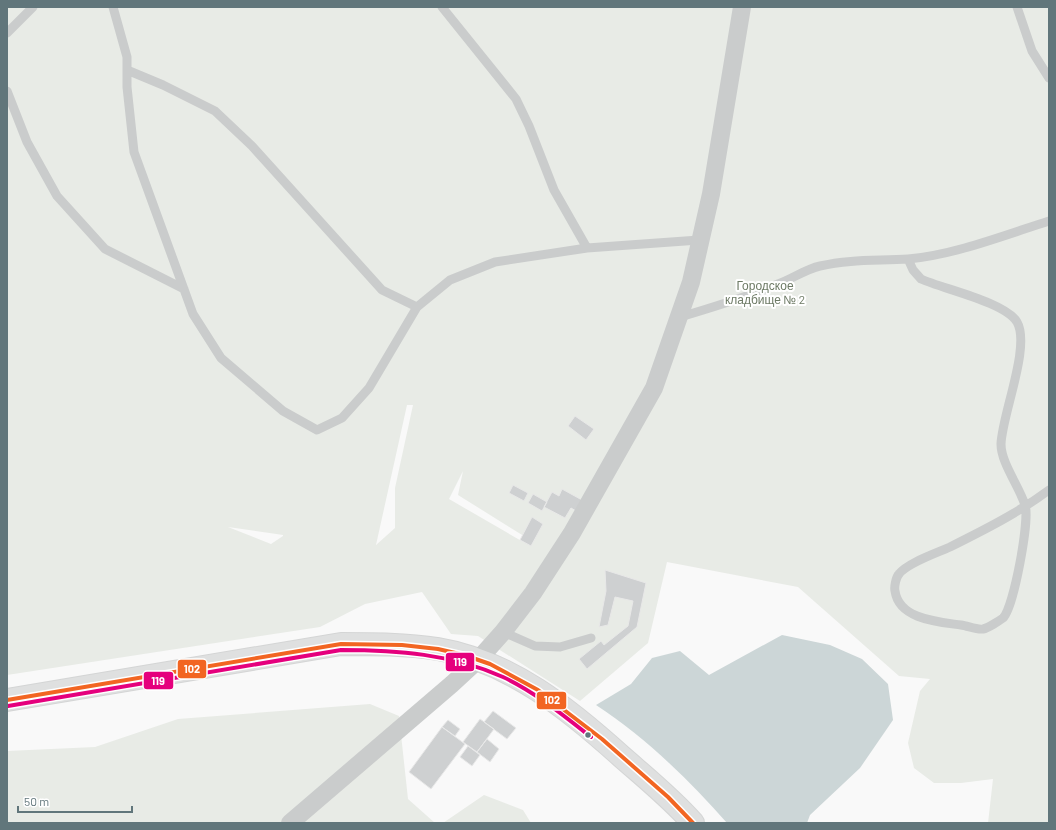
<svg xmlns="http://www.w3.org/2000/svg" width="1056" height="830" viewBox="0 0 1056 830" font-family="Barlow,sans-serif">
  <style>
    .green { fill: #e8ebe6; fill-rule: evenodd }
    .water { fill: #ccd6d7 }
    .building { fill: #ced0d1; stroke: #e8e8e8 }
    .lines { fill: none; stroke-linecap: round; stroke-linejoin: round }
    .secondary-casing { stroke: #d4d5d5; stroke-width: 24 }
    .lane { stroke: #cacccc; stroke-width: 9 }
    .street { stroke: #cacccc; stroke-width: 18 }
    .secondary { stroke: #dfe0e0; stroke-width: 22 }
    .bus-1-casing { stroke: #fff; stroke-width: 7 }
    .bus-2-casing { stroke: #fff; stroke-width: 7 }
    .bus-1 { stroke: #f26522; stroke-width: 4 }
    .bus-2 { stroke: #e5007d; stroke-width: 4 }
    .bus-dot { fill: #61767b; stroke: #fff; stroke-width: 1.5 }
    .labels { text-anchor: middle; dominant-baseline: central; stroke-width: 4; stroke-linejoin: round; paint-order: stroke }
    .park-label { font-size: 12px; fill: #6d7a65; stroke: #fff }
    .line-badge { stroke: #fff; stroke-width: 1.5 }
    .badge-label { font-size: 11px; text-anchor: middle; font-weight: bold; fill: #fff }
  </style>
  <rect width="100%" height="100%" fill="#f9f9f9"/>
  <path class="green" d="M7,7H1049V823H988L993,779L961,783H934L914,768L908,743L920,691L930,679L899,676L798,587L667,562L648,643L580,701L478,636L451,634L422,592L365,604L320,627L7,675ZM407,405H413L395,488V528L376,545ZM463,471L458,495L527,538L525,543L449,499ZM228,527L283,535V536L271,544Z
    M370,704L399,716L408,799L435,823H7V751L95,747L178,719Z
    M484,795L523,810L531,823H443Z"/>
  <path class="water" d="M782,635L830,645L862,659L888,684L893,720L860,768L810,815L807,823H727C689,780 644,736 596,705L631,684L652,658L680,651L709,675Z"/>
  <path class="building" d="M575,416L594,429L586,440L568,426Z
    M513,485L528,493L524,501L509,493Z
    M562,489L582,500L576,511L571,508L565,518L544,507L552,492L559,496Z
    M533,494L547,502L542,511L528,503Z
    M532,517L543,524L531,546L520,540Z
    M605,570L646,583L637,627L587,669L579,659L601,641L604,645L628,626L633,601L615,597L608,625L599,627L606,591Z
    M493,711L516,728L507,739L484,722Z
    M480,719L494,729L477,752L463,742Z
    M448,720L460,729L455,736L442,727Z
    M442,727L465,744L431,789L409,772Z
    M487,739L499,749L490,762L477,752Z
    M468,746L480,755L472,766L460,757Z"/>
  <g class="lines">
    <g class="secondary-casing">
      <path id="secondary" d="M7,700L341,644C374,644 406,644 438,649C510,661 570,710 622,757C646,778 672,799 693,823"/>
    </g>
    <path class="lane" d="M113,7L127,57V87L134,152L193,314L221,358L283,411L317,430L342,418L369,388L417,307L450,280L495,262L587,248L699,240
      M442,7L516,99L529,126L554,190L587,248
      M1017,7L1032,51L1049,78
      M7,33L33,7
      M127,70L163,85L215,111L252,146L382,290L417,307
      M7,91L27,142L57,196L105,249L184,289
      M908,259L913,270L921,279C943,289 1005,302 1017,322C1031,346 1002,415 1001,444C1001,463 1019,486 1025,505C1030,519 1014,607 1003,618C999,621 988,628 983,629C977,630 968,626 961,625C940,622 899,620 895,591C894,587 896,577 899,574C907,563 937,553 950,547C984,530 1018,513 1049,490
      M680,317C714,307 746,297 778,284C792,279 806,269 820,266C850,259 878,261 908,259C954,255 1005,235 1049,221
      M503,632L535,646L560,647L591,638"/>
    <path class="street" d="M290,823L452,684L478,660L503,632L533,593L572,533L654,388L691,282L711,194L742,7"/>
    <use href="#secondary" class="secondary"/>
    <g class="bus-1-casing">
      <path id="bus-1" d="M7,700L341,644L402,645L438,649L464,655L490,664L538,690L602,739L668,797L693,823"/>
    </g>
    <g class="bus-2-casing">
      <path id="bus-2" d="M8,706L341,650C397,650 452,654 503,677C535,692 563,715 591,737"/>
    </g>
    <use href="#bus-1" class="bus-1"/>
    <use href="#bus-2" class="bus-2"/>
  </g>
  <circle class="bus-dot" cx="588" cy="735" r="3.5"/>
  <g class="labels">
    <g class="park-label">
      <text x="765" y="285">Городское<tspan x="765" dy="14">кладбище № 2</tspan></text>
    </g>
  </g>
  <g class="line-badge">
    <rect x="445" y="652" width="30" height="20" rx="4" fill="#e5007d"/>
    <rect x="177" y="659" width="30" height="20" rx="4" fill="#f26522"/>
    <rect x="143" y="671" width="31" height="19" rx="4" fill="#e5007d"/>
    <rect x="536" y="691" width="31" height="19" rx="4" fill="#f26522"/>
  </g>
  <g class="badge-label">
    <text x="460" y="666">119</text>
    <text x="192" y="673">102</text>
    <text x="158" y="685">119</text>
    <text x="552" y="704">102</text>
  </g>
  <rect width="1056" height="830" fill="none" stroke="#61767b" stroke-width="16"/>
  <path d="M18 806v6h114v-6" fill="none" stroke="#61767b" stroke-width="2"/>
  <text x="24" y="806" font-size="12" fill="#61767b" stroke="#ffffff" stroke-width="3" paint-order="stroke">50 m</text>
</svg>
